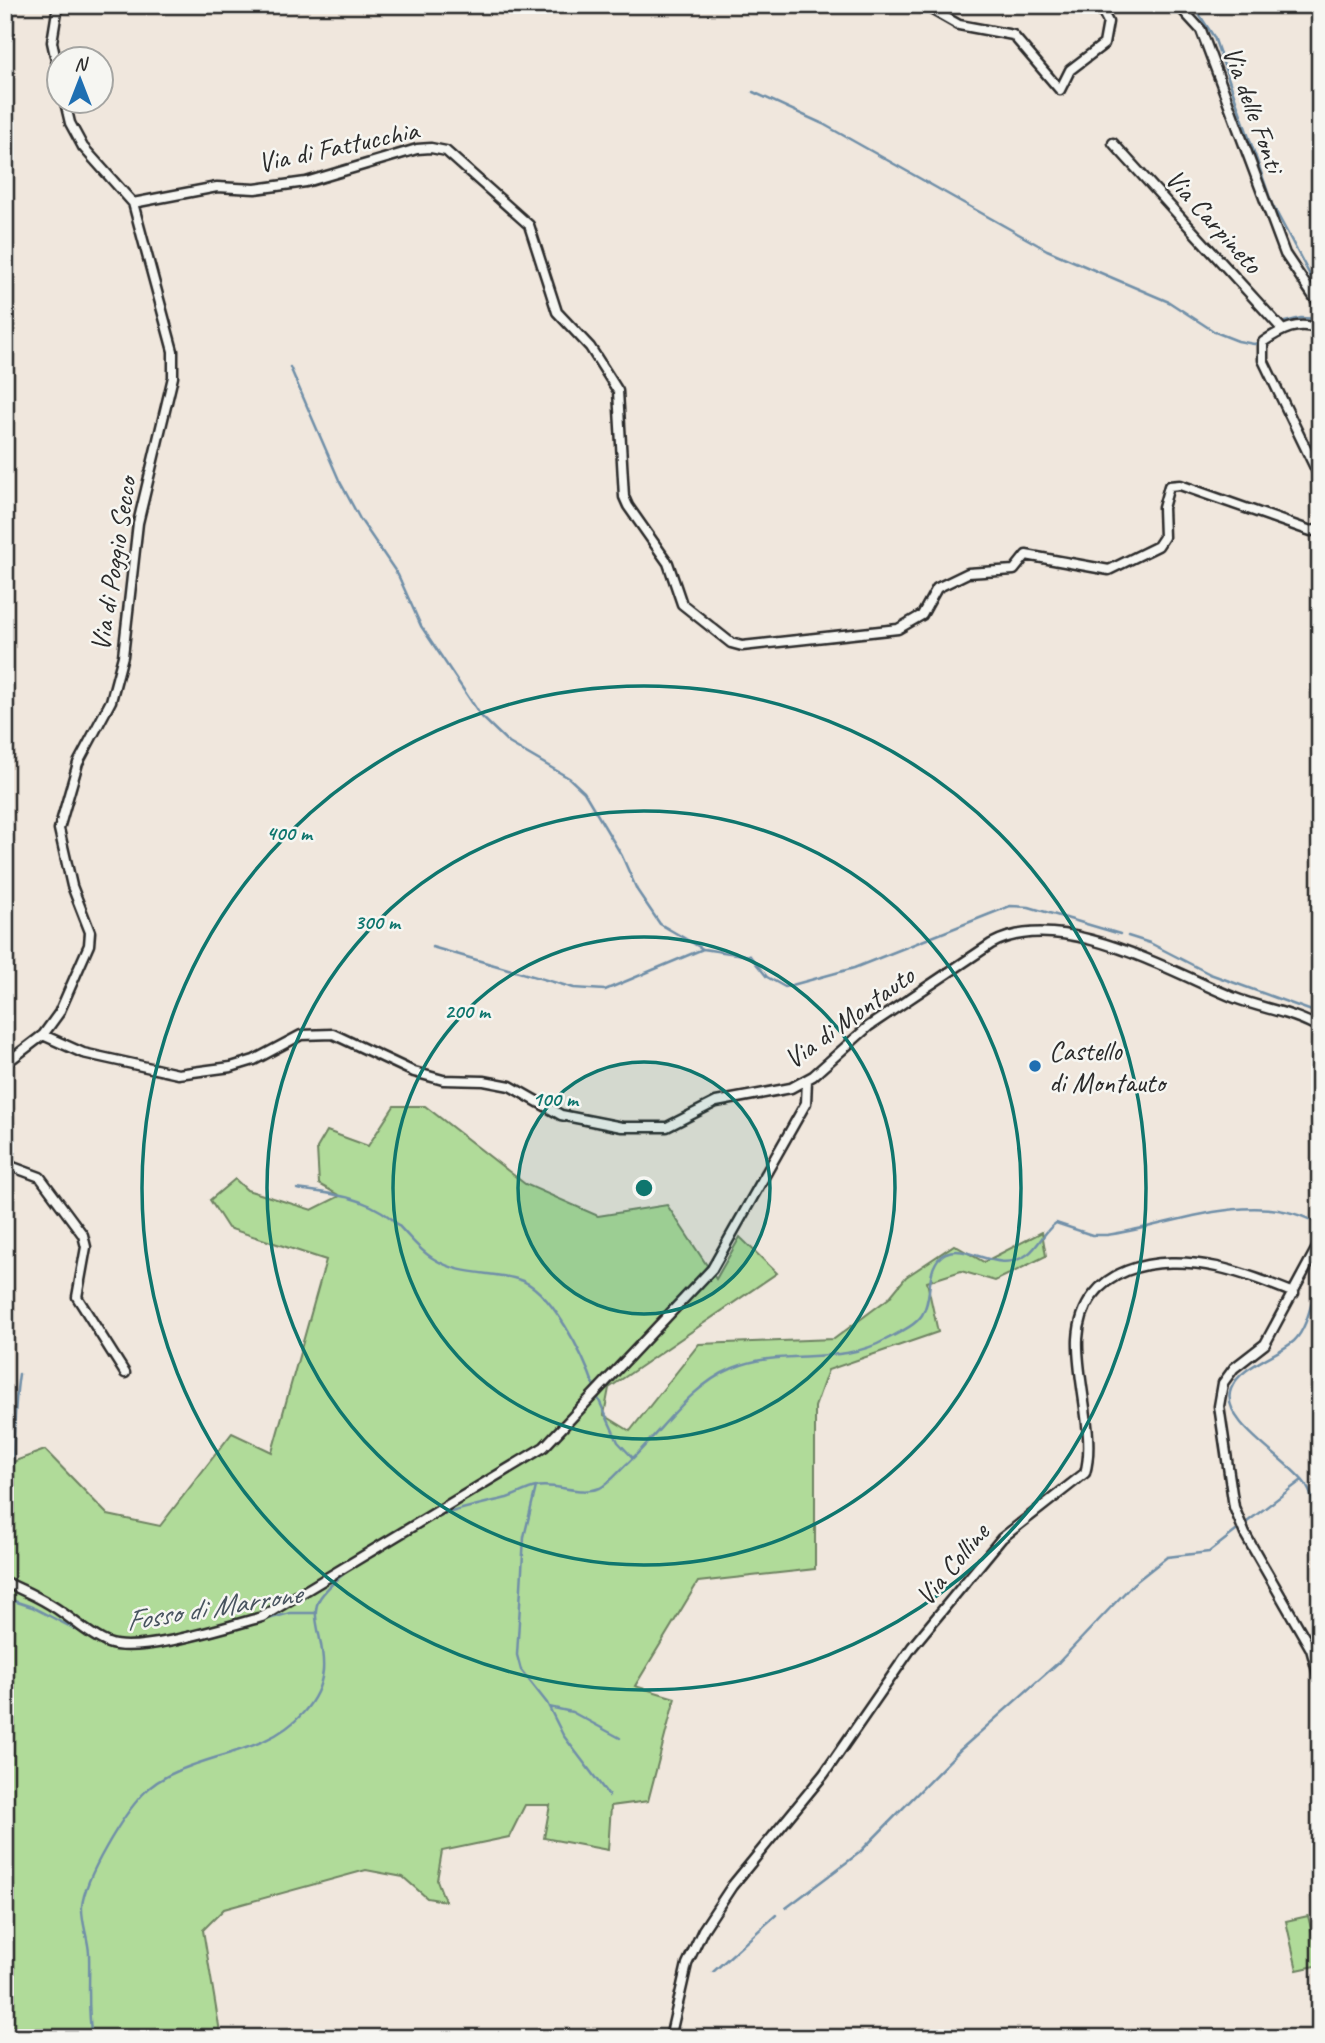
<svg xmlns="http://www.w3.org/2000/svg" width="1325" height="2043" viewBox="0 0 1325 2043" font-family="Caveat,sans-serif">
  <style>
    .green { fill: #b0db99; stroke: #6e8362; stroke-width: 2 }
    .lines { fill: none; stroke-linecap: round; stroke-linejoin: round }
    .stream { stroke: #708fa8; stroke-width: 2.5 }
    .minor-casing { stroke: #2b2b2b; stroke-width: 13 }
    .minor { stroke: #f6f6f2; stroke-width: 8 }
    .ring { fill: none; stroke: #0f766e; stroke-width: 3.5 }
    .poi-dot { fill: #1f6fb2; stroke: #f6f6f2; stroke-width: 2.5 }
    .labels { text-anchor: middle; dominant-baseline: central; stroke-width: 5; stroke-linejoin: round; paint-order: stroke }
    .street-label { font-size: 28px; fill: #2b2b2b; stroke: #f6f6f2 }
    .poi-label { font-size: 28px; fill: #2b2b2b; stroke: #f6f6f2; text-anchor: start }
    .water-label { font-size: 30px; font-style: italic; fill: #48545f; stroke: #f6f6f2 }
    .centre { fill: #0f766e; stroke: #f6f6f2; stroke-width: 3.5 }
    .ring-label { font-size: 21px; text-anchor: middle; font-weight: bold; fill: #0f766e; stroke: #f6f6f2; stroke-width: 5; stroke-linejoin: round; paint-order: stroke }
  </style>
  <rect width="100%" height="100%" fill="#f0e7dd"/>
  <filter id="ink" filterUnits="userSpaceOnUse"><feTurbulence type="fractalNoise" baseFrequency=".0143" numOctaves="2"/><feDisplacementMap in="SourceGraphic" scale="14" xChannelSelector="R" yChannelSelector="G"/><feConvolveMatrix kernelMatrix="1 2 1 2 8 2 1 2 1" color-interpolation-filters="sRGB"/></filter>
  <g filter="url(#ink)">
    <path class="green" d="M394,1106H425L525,1184L598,1216L667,1205L716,1279L740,1237L777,1273L609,1388L604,1415L630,1431L699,1344L834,1339L889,1298L906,1277L954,1245L984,1262L1042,1232L1046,1256L995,1281L961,1271L927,1282L938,1332L828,1370L815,1407V1569L698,1582L635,1686L675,1698L648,1801L611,1806L608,1850L544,1838L550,1805H525L509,1837L442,1851L437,1880L445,1901L427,1898L403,1877L366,1870L224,1909L203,1930L221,2038H17L5,2018V1462L10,1463L45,1450L108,1515L160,1526L232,1433L272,1452L326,1260L228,1228L210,1200L235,1179L247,1190L312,1210L340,1196L319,1184L317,1148L327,1131L368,1146Z
      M1308,1916L1320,1965L1297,1970L1286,1921Z"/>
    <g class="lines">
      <path class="stream" d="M1193,5L1214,37L1272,204L1320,294
        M1276,5L1305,12L1320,11
        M1199,12L1205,5
        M753,92L823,124L1047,250L1169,302L1215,332L1238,341L1254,344L1261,342
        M1281,323L1301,318L1320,319
        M290,367L339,480L360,519L398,575L421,626L481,716L509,743L569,778L584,792L622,856L637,890L660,924L703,949L750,956L767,977L785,987L854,968L1010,906L1029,907L1120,934
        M1128,936L1150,943L1210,974L1320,1014
        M432,947L574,988L605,990L703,949
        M297,1189C330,1193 365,1197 392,1219C406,1232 418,1250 434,1259C461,1276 488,1271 517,1279C551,1287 585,1359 595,1389
        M1320,1277C1312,1295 1309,1327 1294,1341C1277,1356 1240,1366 1231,1389C1218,1422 1290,1460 1306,1485C1324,1512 1314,1569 1320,1601
        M597,1396L618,1442L633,1458
        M536,1487L524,1537L517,1655L521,1670L547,1703L563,1735L609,1796
        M435,1517C459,1509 482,1504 507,1498C517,1495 526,1489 536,1487C557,1483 580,1496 600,1488C610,1483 619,1471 628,1463C661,1432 689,1386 733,1368C783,1347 839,1367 887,1339C898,1333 915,1326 922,1315C934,1297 924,1264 946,1253C969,1243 998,1276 1028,1254C1039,1246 1044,1231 1056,1223L1092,1235H1107C1172,1226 1257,1186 1320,1225
        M1247,1522L1302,1480
        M5,1550C17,1492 10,1432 19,1374
        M5,1598L32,1607L90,1637
        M225,1631L290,1613H317
        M549,1707L572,1712L620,1738
        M786,1908L859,1853L960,1750L1059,1662L1133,1584L1167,1557L1209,1552L1236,1531
        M713,1972L776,1915
        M92,2038C87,2009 90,1982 89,1953C88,1937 81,1921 82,1906C85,1877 123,1815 143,1794C152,1784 166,1776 178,1771C220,1752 270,1750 303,1713C347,1664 303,1625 320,1598C329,1585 343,1574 355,1565"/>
      <g class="minor-casing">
        <path id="minor" d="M58,5L52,42L60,79
          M924,5L959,25L1013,35L1060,90L1070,70L1104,44L1108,22L1099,5
          M1178,5L1201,30L1285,254L1320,306
          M1113,143L1282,329
          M5,151V162
          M133,203L217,187L255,189L306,182L417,149L431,148L446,151L529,225L557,312L590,347L618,391L624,497L628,506L668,563L682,604L731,643L742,646L898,629L922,615L937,588L968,573L1014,570L1026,555L1109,570L1158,546L1164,537L1163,508L1169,486L1180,485L1311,531L1320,529
          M1320,329C1297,321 1282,329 1263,342V360L1320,478
          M43,1035L59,1013L89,945L90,932L72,886L59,829L78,763L111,701L123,656L138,523L173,377V351L133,203L83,147L70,123L65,102
          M5,1064L43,1035L83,1053L178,1074L231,1067L254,1060L301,1035L333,1034L414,1072L443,1080L484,1081L510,1086L561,1115L622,1127H667L716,1102L791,1088L813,1076L869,1026L991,944C1060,906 1171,972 1235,998C1263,1009 1293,1012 1320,1028
          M5,1164L40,1177L83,1235L86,1247L77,1297L125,1373
          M1320,1242L1265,1344L1234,1368L1223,1383L1219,1406L1234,1507L1245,1534L1311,1649L1320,1682
          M5,1582C25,1591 45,1600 63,1613C77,1623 91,1636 108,1643C138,1655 229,1626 262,1617L544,1447L712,1269L806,1103L807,1080
          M670,2038L687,1964L703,1930L732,1886L824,1774L912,1647L1002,1538L1085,1473C1096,1437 1076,1378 1078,1339C1082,1266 1158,1254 1217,1267C1244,1273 1269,1283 1294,1293"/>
      </g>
      <use href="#minor" class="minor"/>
    </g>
  </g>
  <circle cx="644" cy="1188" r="126" fill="#0f766e" fill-opacity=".12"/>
  <g class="ring">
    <circle cx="644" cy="1188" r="126"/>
    <circle cx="644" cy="1188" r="251"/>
    <circle cx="644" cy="1188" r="377"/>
    <circle cx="644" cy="1188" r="502"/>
  </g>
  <circle class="poi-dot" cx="1035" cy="1066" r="7"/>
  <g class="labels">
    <g class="street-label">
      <text transform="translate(1254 109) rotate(70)">Via delle Fonti</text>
      <text transform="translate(338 146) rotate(-12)">Via di Fattucchia</text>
      <text transform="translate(1214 221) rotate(48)">Via Carpineto</text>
      <text transform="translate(113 564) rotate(-81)">Via di Poggio Secco</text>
      <text transform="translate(849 1017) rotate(-36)">Via di Montauto</text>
      <text transform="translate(952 1564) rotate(-50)">Via Colline</text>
    </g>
    <g class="poi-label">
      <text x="1049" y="1050">Castello<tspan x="1049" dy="32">di Montauto</tspan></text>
    </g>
    <g class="water-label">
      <text transform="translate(213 1607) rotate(-9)">Fosso di Marrone</text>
    </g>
  </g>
  <circle cx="644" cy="1188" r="10" class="centre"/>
  <g class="ring-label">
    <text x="289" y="840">400 m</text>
    <text x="377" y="929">300 m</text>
    <text x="467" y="1018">200 m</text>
    <text x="555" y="1106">100 m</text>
  </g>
  <rect width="1325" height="2043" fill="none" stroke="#f6f6f2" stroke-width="28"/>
  <rect x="14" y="14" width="1297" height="2015" fill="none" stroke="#2b2b2b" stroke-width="2.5" filter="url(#ink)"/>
  <g transform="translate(80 80)"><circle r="33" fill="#f6f6f2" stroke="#a5a5a2" stroke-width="2"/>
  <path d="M0-5L12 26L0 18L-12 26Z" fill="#1f6fb2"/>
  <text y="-10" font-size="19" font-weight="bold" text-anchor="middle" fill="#2b2b2b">N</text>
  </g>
</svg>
